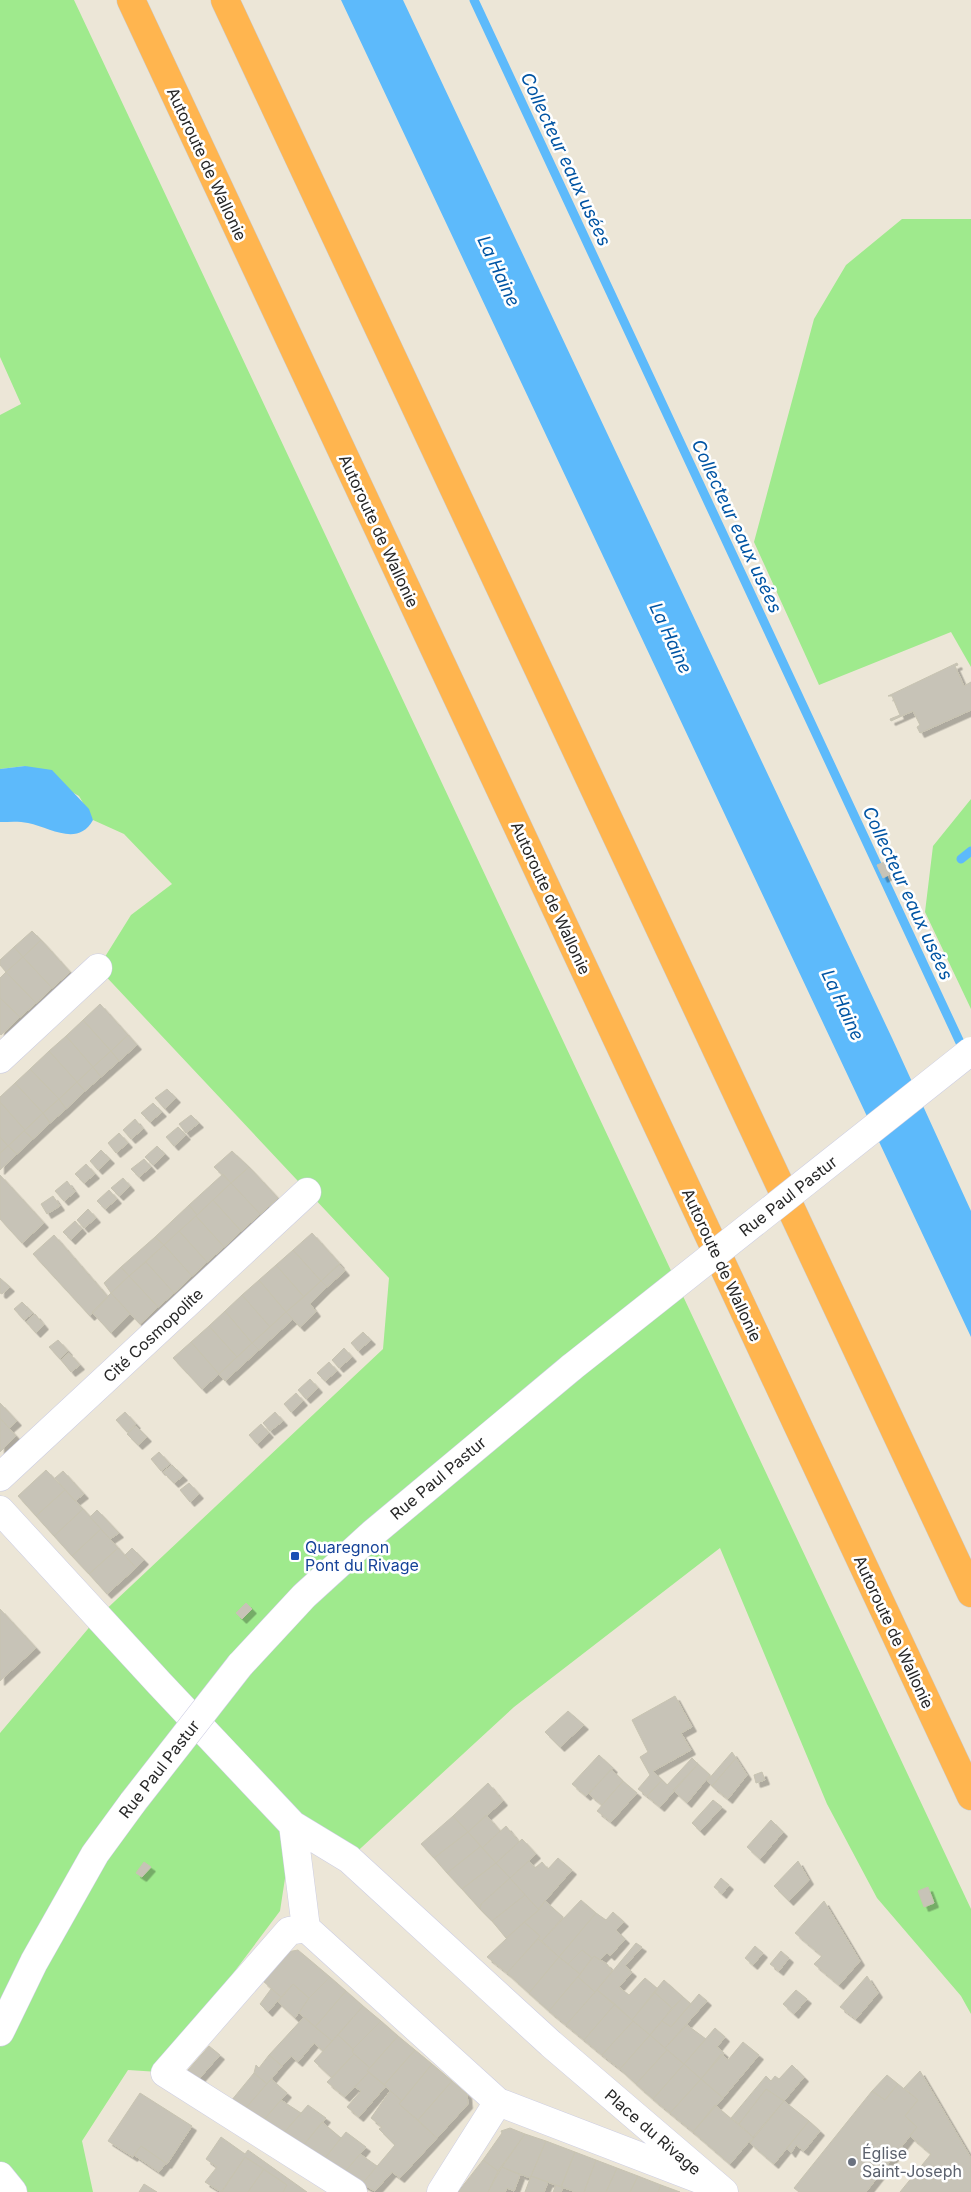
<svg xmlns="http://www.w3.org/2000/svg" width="971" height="2192" viewBox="0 0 971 2192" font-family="Inter,sans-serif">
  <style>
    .green { fill: #9fea8d }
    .water { fill: #5dbafb }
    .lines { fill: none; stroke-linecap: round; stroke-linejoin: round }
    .stream { stroke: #5dbafb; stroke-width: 9 }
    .building { fill: #c7c3b7; stroke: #c7c3b1; filter: url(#shadow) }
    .minor-casing { stroke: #cccde3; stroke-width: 29 }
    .secondary-casing { stroke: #cccde3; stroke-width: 29 }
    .motorway-casing { stroke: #cbcbcb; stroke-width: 29 }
    .minor { stroke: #fff; stroke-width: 28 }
    .secondary { stroke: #fff; stroke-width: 28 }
    .motorway { stroke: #ffb54f; stroke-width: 28 }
    .secondary-bridge-casing { stroke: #cccde3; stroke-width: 29; stroke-linecap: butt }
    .secondary-bridge { stroke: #fff; stroke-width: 28 }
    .transit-dot { fill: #1a4fb4; stroke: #fff; stroke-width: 2 }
    .worship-dot { fill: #6b7280; stroke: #fff; stroke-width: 2 }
    .labels { text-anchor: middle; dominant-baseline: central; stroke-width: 5; stroke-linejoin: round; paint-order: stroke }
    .street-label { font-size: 16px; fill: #282828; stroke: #fff }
    .transit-label { font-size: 16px; fill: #164399; stroke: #fff; text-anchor: start }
    .worship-label { font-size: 16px; fill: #5b616d; stroke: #fff; text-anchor: start }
    .water-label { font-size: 18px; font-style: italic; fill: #0054a3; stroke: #fff }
  </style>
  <defs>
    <filter id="shadow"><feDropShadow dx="4.5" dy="4.5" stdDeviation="0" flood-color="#0004"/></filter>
  </defs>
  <rect width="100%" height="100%" fill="#ece6d7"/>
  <path class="green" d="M0,0H74L971,1909V2014L961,1996L877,1898L827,1804L720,1548L514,1707L349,1859L293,1826L280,1911L159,2072L128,2070L82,2141L93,2192H0V1733L98,1617L383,1349L389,1278L98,968L131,915L172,884L124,834L93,820L79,796L25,766L0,769V415L21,404L0,357Z
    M902,219H971V667L951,632L819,685L754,542L814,319L846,265Z
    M971,799V1009L925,912L933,846Z"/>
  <path class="water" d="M341,0H403L892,1038L971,1211V1337Z
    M25,766L52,770L89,809L93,820C78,847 51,828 28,823C19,821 9,822 0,822V769Z"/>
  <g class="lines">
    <path class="stream" d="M474,0L964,1051
      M961,859L971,851"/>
  </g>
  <path class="building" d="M957,663L958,665L955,666L964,686L971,682V710L920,733L917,727L920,725L913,711L891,721L890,719L900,715L892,696H888Z
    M887,861L892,873L883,878L877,865Z
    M32,931L41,940L23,957L14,947Z
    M41,940L70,972L52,988L23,957Z
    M14,947L23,957L6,972L0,965V960Z
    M23,957L52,988L36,1003L6,972Z
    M6,972L36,1003L20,1017L0,998V978Z
    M0,998L20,1017L1,1035L0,1034Z
    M100,1004L128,1035L111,1051L83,1020Z
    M83,1020L111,1051L93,1067L66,1036Z
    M128,1035L137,1045L119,1061L111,1051Z
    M66,1036L93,1067L77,1082L49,1051Z
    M49,1051L77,1082L59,1099L30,1069Z
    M111,1051L119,1061L101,1077L93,1067Z
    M93,1067L101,1077L85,1091L77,1082Z
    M30,1069L59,1099L43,1113L15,1083Z
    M77,1082L85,1091L66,1109L59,1099Z
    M15,1083L43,1113L25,1130L0,1102V1097Z
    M167,1089L176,1098L165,1109L155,1098Z
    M59,1099L66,1109L50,1123L43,1113Z
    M0,1102L25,1130L8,1146L0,1137Z
    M153,1103L162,1112L150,1122L141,1113Z
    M43,1113L50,1123L33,1139L24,1131Z
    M191,1115L199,1123L186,1133L179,1124Z
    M135,1119L143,1129L131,1139L123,1130Z
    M178,1127L186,1135L174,1146L166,1137Z
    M24,1131L33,1139L17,1154L8,1146Z
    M119,1133L128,1143L116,1153L108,1143Z
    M0,1137L8,1146L0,1153Z
    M8,1146L17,1154L0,1170V1153Z
    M157,1146L165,1154L153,1165L145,1157Z
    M101,1150L110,1159L98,1170L90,1161Z
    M232,1151L249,1167L231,1183L214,1167Z
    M144,1159L151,1167L139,1177L131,1169Z
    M86,1164L95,1174L84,1183L75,1174Z
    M249,1167L278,1198L260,1214L231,1183Z
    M223,1174L231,1183L197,1215L189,1205Z
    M0,1175L44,1223L22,1243L0,1219Z
    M123,1178L130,1186L119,1196L111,1188Z
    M67,1181L75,1192L64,1201L55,1191Z
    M231,1183L260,1214L241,1231L213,1200Z
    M109,1190L117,1199L105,1209L97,1201Z
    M53,1196L60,1206L47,1214L41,1204Z
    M213,1200L241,1231L224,1247L196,1216Z
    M189,1205L197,1215L164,1245L155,1237Z
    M88,1209L96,1218L84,1228L77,1220Z
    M196,1216L224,1247L207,1262L179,1231Z
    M75,1221L82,1229L71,1240L63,1232Z
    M179,1231L207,1262L192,1276L164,1245Z
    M312,1233L340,1264L321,1281L293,1250Z
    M54,1235L108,1297L90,1316L33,1254Z
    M155,1237L164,1245L129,1276L121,1267Z
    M164,1245L192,1276L174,1293L146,1262Z
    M293,1250L321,1281L304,1297L276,1265Z
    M146,1262L174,1293L158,1307L129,1276Z
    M339,1264L345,1271L327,1287L321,1281Z
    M276,1265L304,1297L286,1312L259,1280Z
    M121,1267L129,1276L111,1293L104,1283Z
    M129,1276L158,1307L140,1324L111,1293Z
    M0,1278L10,1287L2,1294L0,1293Z
    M259,1280L286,1312L270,1327L242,1295Z
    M321,1281L327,1287L310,1304L316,1312L300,1327L286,1312Z
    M111,1293L130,1314L111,1333L92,1312Z
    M242,1295L270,1327L252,1343L225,1311Z
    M22,1302L33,1313L24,1320L14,1309Z
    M225,1311L252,1343L237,1357L209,1326Z
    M286,1312L293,1319L259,1350L252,1343Z
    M35,1314L44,1325L36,1333L26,1322Z
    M209,1326L237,1357L219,1374L191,1342Z
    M363,1332L371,1340L358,1351L351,1343Z
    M58,1340L68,1351L60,1359L49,1347Z
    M191,1342L219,1374L202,1389L173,1358Z
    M252,1343L259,1350L225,1381L219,1374Z
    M344,1348L352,1357L339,1368L332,1360Z
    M69,1353L80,1365L71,1372L61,1360Z
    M329,1362L337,1371L325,1381L317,1373Z
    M310,1379L318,1388L306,1399L298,1390Z
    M296,1393L303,1401L291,1412L284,1404Z
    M0,1403L17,1421L9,1428L0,1418Z
    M125,1412L136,1424L127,1432L116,1420Z
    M275,1412L283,1421L270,1431L263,1423Z
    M0,1418L16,1436L0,1452Z
    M261,1424L269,1433L257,1444L249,1435Z
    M136,1426L147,1437L138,1445L127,1434Z
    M159,1452L170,1464L161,1471L151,1459Z
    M172,1465L183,1476L174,1483L163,1472Z
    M46,1470L65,1490L36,1516L18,1496Z
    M63,1471L84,1494L75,1501L55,1478Z
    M189,1483L199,1494L190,1502L180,1490Z
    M65,1490L83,1509L54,1536L36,1516Z
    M83,1509L101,1529L72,1556L54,1536Z
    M97,1510L119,1533L110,1539L90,1517Z
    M101,1529L118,1548L89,1574L72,1556Z
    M118,1548L136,1568L107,1594L89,1574Z
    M132,1548L144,1560L136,1568L125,1555Z
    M246,1603L252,1609L242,1619L236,1613Z
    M0,1609L36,1648L0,1681Z
    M675,1696L692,1727L681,1733L691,1750L653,1771L662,1780L647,1796L638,1789L650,1775L640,1757L648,1752L632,1720Z
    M568,1711L584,1725L560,1747L545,1732Z
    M732,1752L736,1758L712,1786L707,1781Z
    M599,1755L613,1768L586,1796L572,1784Z
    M692,1758L698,1764L660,1807L647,1796L662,1780L667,1785Z
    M736,1758L747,1775L728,1799L712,1786Z
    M698,1764L710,1775L687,1803L673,1790Z
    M611,1769L623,1781L602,1805L589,1794Z
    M762,1772L765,1780L756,1783L754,1775Z
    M623,1781L637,1793L611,1822L597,1811Z
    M488,1783L503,1801L468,1832L453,1816Z
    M713,1800L722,1807L700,1831L692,1823Z
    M486,1815L500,1831L482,1848L468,1832Z
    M453,1816L468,1832L434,1858L421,1844Z
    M771,1820L783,1832L760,1859L747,1847Z
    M506,1826L519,1842L496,1863L482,1848Z
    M468,1832L481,1846L447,1873L434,1858Z
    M522,1839L536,1854L510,1878L496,1863Z
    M481,1846L496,1863L462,1889L447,1873Z
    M558,1858L572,1870L538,1909L510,1878L529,1861L535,1868L542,1862L548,1869Z
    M798,1861L809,1880L789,1901L774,1886Z
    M144,1862L151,1867L142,1877L136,1873Z
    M496,1863L510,1878L481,1904L480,1909L462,1889Z
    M510,1878L525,1895L492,1921L480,1909L481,1904Z
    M721,1878L729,1885L722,1894L714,1887Z
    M928,1887L934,1903L924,1907L918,1891Z
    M525,1895L539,1910L506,1938L492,1921Z
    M581,1900L596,1913L559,1957L542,1941Z
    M545,1901L563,1917L542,1941L538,1939L540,1936L524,1922L539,1910Z
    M824,1901L860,1961L839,1985L814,1964L822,1956L795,1933Z
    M613,1912L624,1922L616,1930L625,1939L610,1956L607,1953L600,1960L594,1956L592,1958L582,1950L568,1964L559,1957L596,1913L606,1920Z
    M524,1922L540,1936L507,1973L487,1957Z
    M538,1939L559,1957L529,1993L507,1973Z
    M636,1943L642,1947L625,1966L632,1972L619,1987L629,1995L645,1978L658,1989L632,2020L597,1990Z
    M755,1946L763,1953L753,1965L745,1958Z
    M298,1950L330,1977L309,1998L293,1984L281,1997L263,1981L287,1952Z
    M582,1950L592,1958L580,1974L568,1964Z
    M781,1951L789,1958L779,1971L770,1964Z
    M594,1956L607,1964L612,1971L595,1992L578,1977Z
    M559,1957L580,1974L549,2011L529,1993Z
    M580,1974L578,1977L595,1992L566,2025L549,2011Z
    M867,1976L878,1993L856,2019L840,2007Z
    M330,1977L346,1991L315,2027L299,2013L309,1998Z
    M664,1980L683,1997L672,2008L654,1992Z
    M293,1984L309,1998L295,2018L278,2002Z
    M271,1989L281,1997L268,2012L260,2004Z
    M597,1990L615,2004L584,2040L566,2025Z
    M796,1990L807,1999L794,2014L783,2004Z
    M346,1991L363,2006L332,2041L315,2027Z
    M654,1992L672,2008L650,2035L632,2020Z
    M699,1994L707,2001L665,2048L650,2035L662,2021L671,2027Z
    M683,1997L691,2004L671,2027L662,2021Z
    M615,2004L633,2021L602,2055L584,2040Z
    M363,2006L381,2021L353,2049L338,2035Z
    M304,2017L332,2041L323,2051L314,2043L298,2062L291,2056L282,2066L269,2055Z
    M381,2021L398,2036L370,2068L352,2052L353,2049Z
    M633,2021L650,2035L620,2069L602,2055Z
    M687,2025L706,2039L684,2064L665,2048Z
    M715,2028L725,2037L717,2047L724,2053L701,2079L684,2064Z
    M338,2035L354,2050L352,2052L354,2054L332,2078L314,2061Z
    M650,2035L667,2050L636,2084L620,2069Z
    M398,2036L415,2050L384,2085L367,2071Z
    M743,2042L759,2055L723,2098L701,2079L721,2054L728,2060Z
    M209,2046L220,2055L198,2080L188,2070Z
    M415,2050L432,2064L402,2101L384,2085Z
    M667,2050L684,2064L653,2099L636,2084Z
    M354,2054L370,2068L367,2071L369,2072L345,2097L327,2082Z
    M269,2055L282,2066L267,2084L254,2073L256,2065L259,2068Z
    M432,2064L452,2081L418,2120L399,2104Z
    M684,2064L701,2079L670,2113L653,2099Z
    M792,2065L804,2077L784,2101L766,2089L739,2124L731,2118L766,2076L771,2081L775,2076L779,2079Z
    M920,2071L971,2158V2192H900L931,2154L910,2136L917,2127L905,2116L918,2100L904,2088Z
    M369,2072L386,2086L359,2117L347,2107L361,2091L355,2087Z
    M254,2073L267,2084L244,2110L231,2101Z
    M887,2075L898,2084L885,2100L872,2091Z
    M271,2079L287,2093L262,2122L244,2110Z
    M701,2079L723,2098L693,2132L670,2113Z
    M452,2081L467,2094L468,2104L437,2138L418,2120Z
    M898,2084L918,2100L905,2116L917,2127L866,2192H799L794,2188L872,2091L885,2100Z
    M766,2089L784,2101L753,2137L739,2124Z
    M390,2091L402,2101L399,2104L437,2138L400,2178L392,2172L375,2191L362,2184L395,2145L379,2129L382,2127L371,2118Z
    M140,2093L192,2126L167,2164L141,2146L133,2157L108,2141Z
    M281,2100L301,2113L282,2135L262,2122Z
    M784,2101L809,2121L774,2164L750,2143Z
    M308,2105L326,2118L302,2147L282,2135Z
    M715,2105L753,2137L730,2164L693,2132Z
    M809,2121L820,2131L804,2151L796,2145L791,2153L787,2148Z
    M322,2122L341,2138L323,2161L302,2147Z
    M510,2128L525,2134L498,2171L483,2160L502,2133L501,2131Z
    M346,2132L366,2147L344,2173L324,2159Z
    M525,2134L546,2141L530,2178L502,2167Z
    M221,2137L245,2154L248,2150L307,2192H283L287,2185L245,2157L221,2192L205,2182L217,2167L206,2159Z
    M546,2141L575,2152L561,2187L531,2176Z
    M141,2146L166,2163L159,2172L134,2155Z
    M575,2152L596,2160L584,2192H576L561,2187Z
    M360,2154L377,2166L362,2184L344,2173Z
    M245,2157L264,2169L248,2192H222Z
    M483,2160L498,2171L488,2192H458Z
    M596,2160L617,2168L606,2192H584Z
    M502,2167L520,2175L514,2191L507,2188L505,2192H488Z
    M617,2168L638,2176L630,2192H606Z
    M264,2169L287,2185L283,2192H248Z
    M531,2176L548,2182L544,2192H525Z
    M638,2176L661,2185L658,2192H630Z
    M144,2184L157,2192H139Z
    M556,2185L563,2187L561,2192H553Z
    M661,2185L680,2192H658Z"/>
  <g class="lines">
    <g class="minor-casing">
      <path id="minor" d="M0,1059L98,968
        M0,1477L307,1192
        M0,1510L160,1684L293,1825L349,1859L551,2044L724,2192
        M293,1825L306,1928
        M0,2176L13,2192
        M353,2192L165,2073L289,1931L306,1928L498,2102L699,2179
        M441,2192L498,2102"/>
    </g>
    <g class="secondary-casing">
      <path id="secondary" d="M240,1665L304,1596L372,1534L572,1367
        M0,2032L34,1962L95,1854L133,1802"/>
    </g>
    <g class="motorway-casing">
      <path id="motorway" d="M131,0L971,1796
        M225,0L971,1593"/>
    </g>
    <use href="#minor" class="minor"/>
    <use href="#secondary" class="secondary"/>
    <use href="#motorway" class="motorway"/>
    <g class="secondary-bridge-casing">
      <path id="secondary-bridge" d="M572,1367L971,1051
        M133,1802L240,1665"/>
    </g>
    <use href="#secondary-bridge" class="secondary-bridge"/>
  </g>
  <rect class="transit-dot" x="290" y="1551" width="10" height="10" rx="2.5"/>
  <circle class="worship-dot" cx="852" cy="2162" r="5"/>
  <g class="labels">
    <g class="street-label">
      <text transform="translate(207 164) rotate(65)">Autoroute de Wallonie</text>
      <text transform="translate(379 531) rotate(65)">Autoroute de Wallonie</text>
      <text transform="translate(551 898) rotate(65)">Autoroute de Wallonie</text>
      <text transform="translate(788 1196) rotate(-38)">Rue Paul Pastur</text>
      <text transform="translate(722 1265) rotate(65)">Autoroute de Wallonie</text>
      <text transform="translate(153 1335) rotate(-43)">Cité Cosmopolite</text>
      <text transform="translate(438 1478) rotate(-40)">Rue Paul Pastur</text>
      <text transform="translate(894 1632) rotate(65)">Autoroute de Wallonie</text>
      <text transform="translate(159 1769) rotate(-52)">Rue Paul Pastur</text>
      <text transform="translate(653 2132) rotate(41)">Place du Rivage</text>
    </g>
    <g class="transit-label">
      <text x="305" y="1547">Quaregnon<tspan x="305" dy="18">Pont du Rivage</tspan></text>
    </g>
    <g class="worship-label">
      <text x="862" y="2153">Église<tspan x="862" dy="18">Saint-Joseph</tspan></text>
    </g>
    <g class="water-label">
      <text transform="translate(566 159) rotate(65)">Collecteur eaux usées</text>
      <text transform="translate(499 271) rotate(65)">La Haine</text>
      <text transform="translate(737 526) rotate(65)">Collecteur eaux usées</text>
      <text transform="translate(671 638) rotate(65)">La Haine</text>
      <text transform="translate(908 893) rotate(65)">Collecteur eaux usées</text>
      <text transform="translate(843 1005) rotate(65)">La Haine</text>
    </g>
  </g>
</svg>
